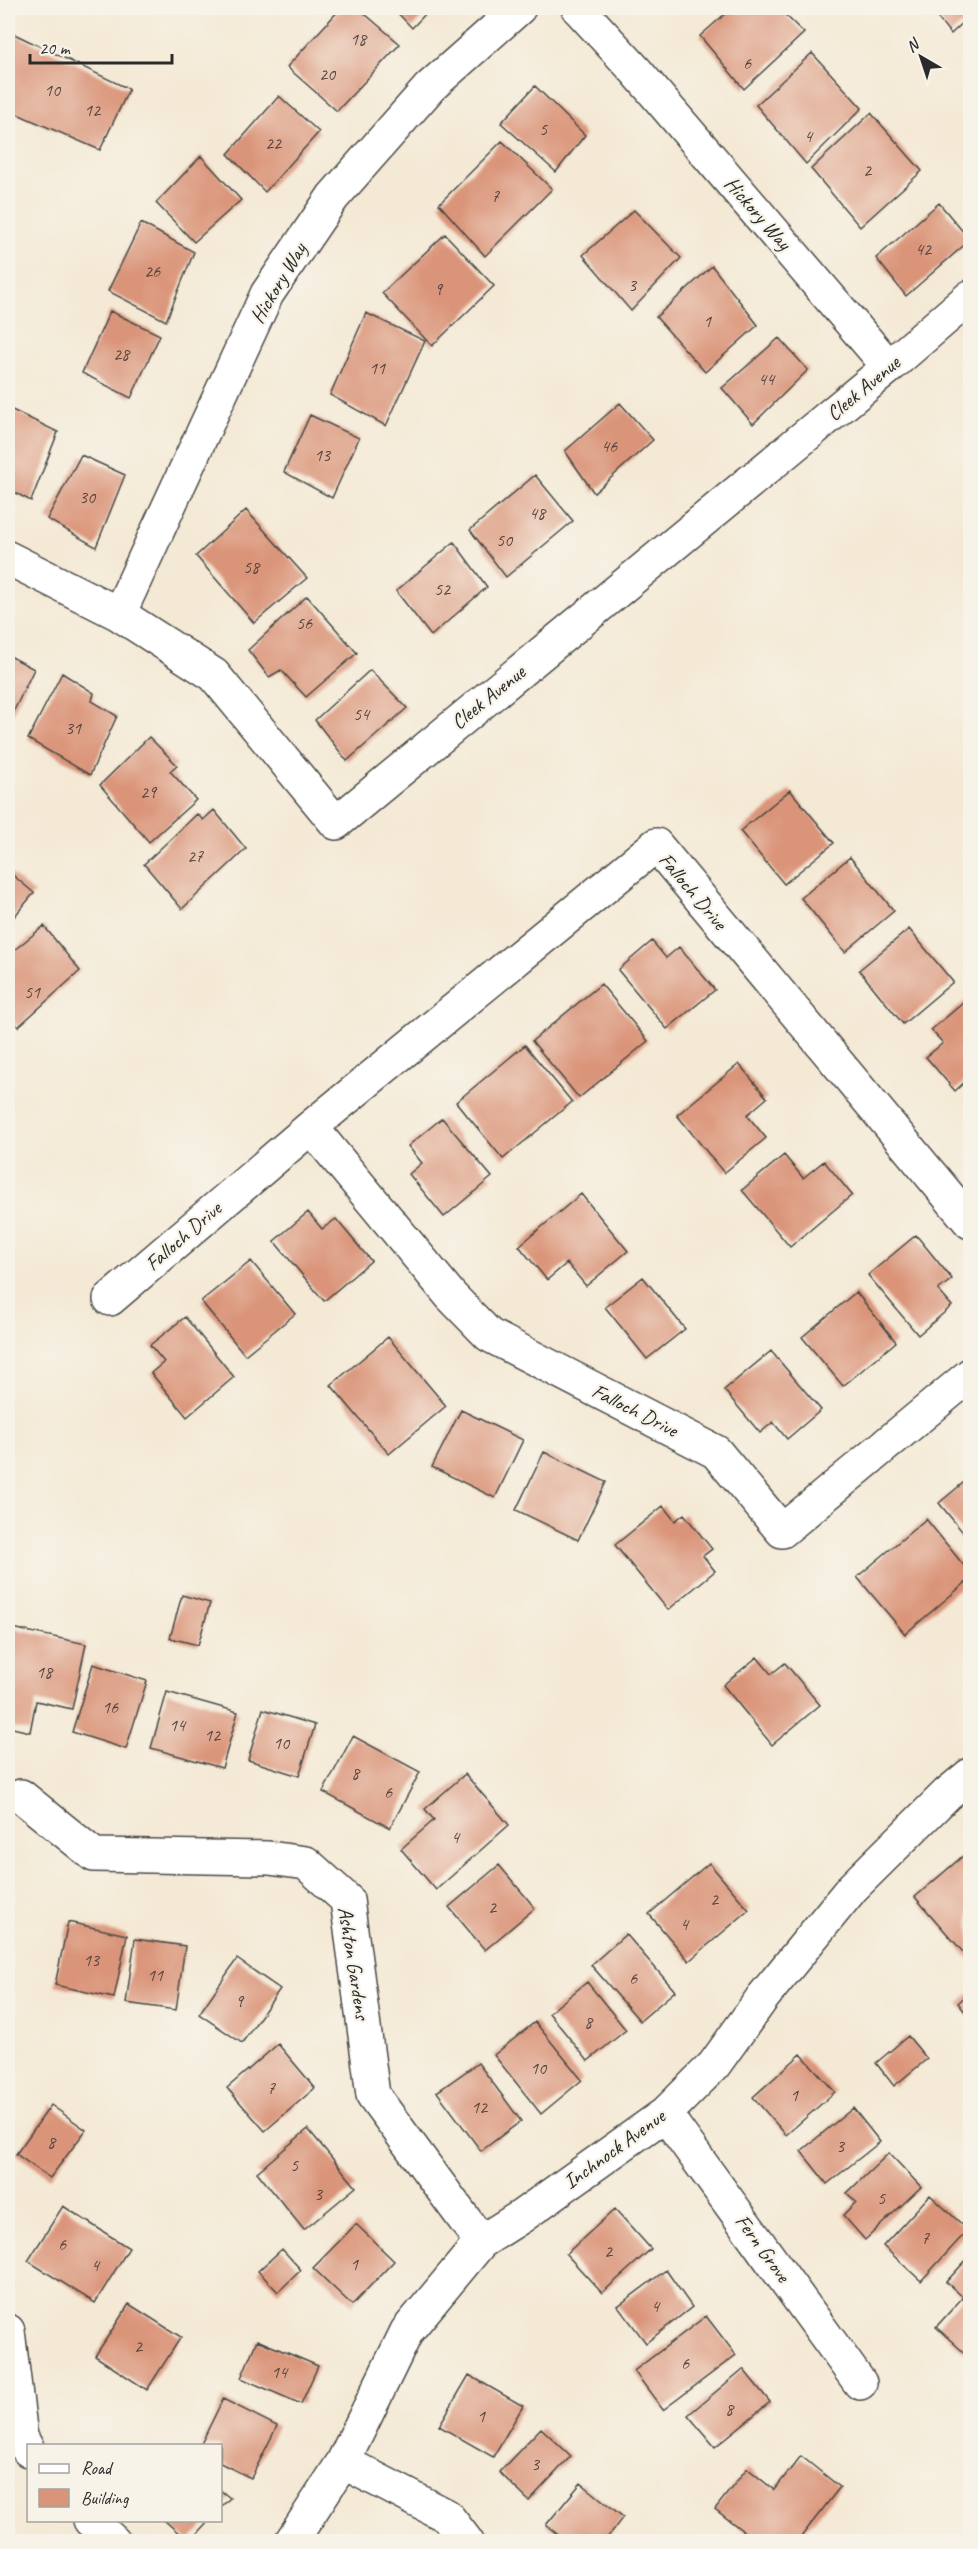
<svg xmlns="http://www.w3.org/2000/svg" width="978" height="2549" viewBox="0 0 978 2549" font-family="Caveat,sans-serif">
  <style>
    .building { fill: #da9479 }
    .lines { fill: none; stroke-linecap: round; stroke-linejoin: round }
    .street-casing { stroke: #494844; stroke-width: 36 }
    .street { stroke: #fff; stroke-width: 33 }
    .labels { text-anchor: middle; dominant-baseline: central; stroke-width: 4.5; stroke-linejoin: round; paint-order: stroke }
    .number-label { font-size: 18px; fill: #57453e }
    .street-label { font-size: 21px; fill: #2b2b2b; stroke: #f7f3e8 }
  </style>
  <rect width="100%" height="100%" fill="#f7f3e8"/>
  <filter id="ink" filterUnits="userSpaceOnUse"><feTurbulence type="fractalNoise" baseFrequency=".0167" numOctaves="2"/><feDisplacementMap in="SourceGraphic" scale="12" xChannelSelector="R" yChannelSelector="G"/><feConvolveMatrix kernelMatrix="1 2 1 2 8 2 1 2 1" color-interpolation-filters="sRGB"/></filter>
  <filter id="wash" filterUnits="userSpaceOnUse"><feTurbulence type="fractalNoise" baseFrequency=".008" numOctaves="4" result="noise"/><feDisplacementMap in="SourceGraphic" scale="24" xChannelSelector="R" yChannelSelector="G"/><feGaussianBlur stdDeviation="1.35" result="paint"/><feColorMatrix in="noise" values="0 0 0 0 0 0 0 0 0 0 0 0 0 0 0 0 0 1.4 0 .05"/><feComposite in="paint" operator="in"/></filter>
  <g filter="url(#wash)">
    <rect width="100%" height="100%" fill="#f4e9d5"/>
    <g id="blocks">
      <path class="building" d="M341,8H358L400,44L337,111L287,67Z
        M393,8H431L412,28Z
        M732,8H778L804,33L744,89L700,36Z
        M929,8H970V16L951,34Z
        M8,31L129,89L100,150L8,110Z
        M812,53L862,108L806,164L756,105Z
        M535,86L585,135L556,172L501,123Z
        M279,96L319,132L265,192L228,154Z
        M871,113L922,171L860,227L811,169Z
        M502,141L552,189L485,256L439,204Z
        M201,156L241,200L194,242L156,203Z
        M939,203L970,240L906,296L876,258Z
        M634,210L681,258L631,311L583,255Z
        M141,223L194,252L166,321L108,291Z
        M445,234L494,286L432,346L382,293Z
        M712,266L758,325L705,372L656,317Z
        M110,311L160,335L131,398L82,373Z
        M366,313L425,341L386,426L330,395Z
        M779,338L808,370L753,424L722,388Z
        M620,403L653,440L594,493L565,451Z
        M8,408L58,432L31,501L8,489Z
        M310,415L359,438L332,498L284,472Z
        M81,455L125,475L96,547L47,519Z
        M535,475L573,521L506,577L470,530Z
        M246,510L307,578L254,623L196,556Z
        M454,542L487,587L431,636L396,591Z
        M307,596L357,653L306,697L281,670L269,677L248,650Z
        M8,655L34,669L8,723Z
        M370,670L407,708L347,761L315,720Z
        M62,673L94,693L92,701L117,716L90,775L28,739Z
        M149,737L177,765L170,771L196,800L149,842L100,785Z
        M790,790L834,843L784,884L740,831Z
        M214,810L246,849L182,909L144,864L197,814L203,820Z
        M850,857L894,911L845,952L801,898Z
        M8,871L34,893L8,924Z
        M44,926L80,971L18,1027L8,1014V955Z
        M909,929L953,982L903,1024L859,970Z
        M652,941L666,958L679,947L715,990L667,1029L618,970Z
        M601,984L648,1041L579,1098L532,1041Z
        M970,997V1077L955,1091L926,1057L943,1043L931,1030Z
        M525,1045L572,1102L503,1159L456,1102Z
        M739,1064L767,1098L747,1115L766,1138L724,1173L677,1115Z
        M442,1118L492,1177L444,1217L409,1174L422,1163L408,1146Z
        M784,1155L803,1178L824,1161L852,1195L790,1247L742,1190Z
        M581,1194L628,1251L586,1286L567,1263L547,1280L519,1246Z
        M308,1212L322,1229L336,1219L371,1261L324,1301L274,1241Z
        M916,1235L952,1279L938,1290L952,1306L918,1335L868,1275Z
        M251,1261L295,1314L245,1355L201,1301Z
        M643,1277L685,1329L647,1359L605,1307Z
        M856,1292L896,1342L843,1386L802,1337Z
        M185,1317L234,1377L187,1417L151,1373L164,1362L150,1345Z
        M388,1337L446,1406L389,1454L331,1385Z
        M771,1351L821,1410L787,1439L773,1422L760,1433L724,1390Z
        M461,1410L523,1440L495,1498L432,1467Z
        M544,1452L606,1482L578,1540L516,1510Z
        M970,1477V1541L939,1503Z
        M663,1506L675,1521L684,1514L712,1549L703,1556L715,1571L668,1610L615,1545Z
        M926,1519L970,1573V1579L905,1634L857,1577Z
        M182,1595L210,1603L198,1645L170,1638Z
        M8,1627L86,1644L72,1709L36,1701L30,1732L8,1727Z
        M757,1657L771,1674L785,1663L820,1705L772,1745L723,1685Z
        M93,1664L147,1681L126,1749L72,1732Z
        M167,1692L238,1712L222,1768L151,1748Z
        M263,1709L315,1725L299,1776L248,1760Z
        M353,1736L420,1772L390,1828L323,1792Z
        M465,1774L509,1825L436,1890L401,1849L434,1820L425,1809Z
        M970,1850V1958L969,1959L915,1897Z
        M709,1863L749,1910L689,1961L649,1914Z
        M499,1865L535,1908L485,1950L449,1907Z
        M68,1922L127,1935L114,1998L55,1985Z
        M626,1934L675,1991L640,2021L591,1965Z
        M135,1939L185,1946L176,2010L126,2003Z
        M237,1959L280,1989L242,2043L199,2014Z
        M587,1982L626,2030L588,2061L549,2013Z
        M970,1992V2018L958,2003Z
        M535,2022L582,2080L541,2114L494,2055Z
        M908,2036L927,2059L894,2086L876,2063Z
        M278,2044L315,2088L265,2131L227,2088Z
        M801,2054L835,2092L786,2135L753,2097Z
        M478,2063L521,2121L481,2151L437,2092Z
        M51,2105L86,2130L50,2178L16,2154Z
        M853,2108L880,2142L827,2184L801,2151Z
        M308,2129L356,2187L304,2230L257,2172Z
        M889,2153L921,2187L865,2240L843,2215L856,2202L847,2193Z
        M930,2195L968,2230L921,2281L883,2246Z
        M63,2206L129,2248L95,2303L28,2261Z
        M615,2209L651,2249L602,2293L566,2254Z
        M356,2224L394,2261L352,2305L313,2268Z
        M282,2249L301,2270L278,2292L258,2271Z
        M970,2256V2358L936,2327L963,2297L946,2282Z
        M666,2270L692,2307L646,2343L618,2306Z
        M129,2304L181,2337L147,2390L95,2356Z
        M706,2316L736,2355L663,2410L634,2371Z
        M257,2340L318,2366L301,2404L241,2378Z
        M743,2369L770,2402L715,2447L688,2415Z
        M469,2375L523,2406L493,2457L439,2426Z
        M223,2399L277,2426L251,2478L220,2463V2446H200Z
        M541,2428L571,2456L529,2501L499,2472Z
        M801,2456L840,2487L797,2542H757L715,2509L747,2468L774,2490Z
        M581,2483L623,2517L604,2542H567L546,2525Z
        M220,2490L230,2498L220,2508Z
        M164,2520H209L189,2542Z"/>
    </g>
  </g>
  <g filter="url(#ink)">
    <use href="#blocks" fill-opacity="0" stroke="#494844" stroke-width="1.5"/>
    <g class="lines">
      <g class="street-casing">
        <path id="street" d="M578,8L636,71L889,367
          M8,558L119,614L214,675L336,823L889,367L970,297
          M119,614L267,294L333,197L430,87L519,8
          M311,1127L451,1296L489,1335L716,1452L782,1531L970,1375
          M110,1299L311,1127L656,845L970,1222
          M21,1796L94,1855L269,1858L306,1863L347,1900L373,2095L481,2242
          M665,2114L860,2383
          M8,2331L21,2437L28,2450
          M343,2462L447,2516L467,2542
          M90,2520L114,2542
          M291,2542L343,2462L407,2331L481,2242L522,2216L665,2114L714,2065L763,1997L852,1888L947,1794L970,1775"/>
      </g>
      <use href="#street" class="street"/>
    </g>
  </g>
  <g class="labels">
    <g class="number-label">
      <text x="358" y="39">18</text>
      <text x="747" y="63">6</text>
      <text x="327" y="74">20</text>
      <text x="52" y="90">10</text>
      <text x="92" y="110">12</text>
      <text x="543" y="129">5</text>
      <text x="808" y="136">4</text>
      <text x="273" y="143">22</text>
      <text x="867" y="170">2</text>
      <text x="495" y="196">7</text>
      <text x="923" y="249">42</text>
      <text x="152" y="271">26</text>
      <text x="632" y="285">3</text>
      <text x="438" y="289">9</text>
      <text x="707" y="321">1</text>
      <text x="121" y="354">28</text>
      <text x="377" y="368">11</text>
      <text x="766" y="379">44</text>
      <text x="609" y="446">46</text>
      <text x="322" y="455">13</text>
      <text x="87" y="497">30</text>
      <text x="537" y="513">48</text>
      <text x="504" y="540">50</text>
      <text x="251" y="567">58</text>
      <text x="442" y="589">52</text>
      <text x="304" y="623">56</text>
      <text x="361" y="714">54</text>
      <text x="73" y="728">31</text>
      <text x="148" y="792">29</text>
      <text x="195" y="856">27</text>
      <text x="32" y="992">51</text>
      <text x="44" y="1672">18</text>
      <text x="110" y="1707">16</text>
      <text x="177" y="1725">14</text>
      <text x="212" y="1735">12</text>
      <text x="281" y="1743">10</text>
      <text x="355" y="1773">8</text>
      <text x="388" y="1792">6</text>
      <text x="455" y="1837">4</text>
      <text x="714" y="1899">2</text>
      <text x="492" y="1907">2</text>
      <text x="684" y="1924">4</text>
      <text x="91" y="1960">13</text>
      <text x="155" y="1975">11</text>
      <text x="633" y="1978">6</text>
      <text x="239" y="2001">9</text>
      <text x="588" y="2022">8</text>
      <text x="538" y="2068">10</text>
      <text x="271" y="2088">7</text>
      <text x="794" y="2095">1</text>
      <text x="479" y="2107">12</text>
      <text x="51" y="2142">8</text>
      <text x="840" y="2146">3</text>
      <text x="294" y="2165">5</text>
      <text x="318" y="2194">3</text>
      <text x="881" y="2198">5</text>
      <text x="925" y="2238">7</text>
      <text x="62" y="2244">6</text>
      <text x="608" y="2251">2</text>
      <text x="354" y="2264">1</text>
      <text x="95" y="2265">4</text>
      <text x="655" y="2306">4</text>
      <text x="138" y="2346">2</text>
      <text x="685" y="2363">6</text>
      <text x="279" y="2372">14</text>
      <text x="729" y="2409">8</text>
      <text x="481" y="2416">1</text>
      <text x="535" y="2464">3</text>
    </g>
    <g class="street-label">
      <text transform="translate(758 213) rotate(49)">Hickory Way</text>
      <text transform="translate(278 283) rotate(-59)">Hickory Way</text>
      <text transform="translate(863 388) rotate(-40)">Cleek Avenue</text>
      <text transform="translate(488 697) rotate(-39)">Cleek Avenue</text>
      <text transform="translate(693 891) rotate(50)">Falloch Drive</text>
      <text transform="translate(183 1236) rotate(-41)">Falloch Drive</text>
      <text transform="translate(635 1410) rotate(27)">Falloch Drive</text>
      <text transform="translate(354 1963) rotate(81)">Ashton Gardens</text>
      <text transform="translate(614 2149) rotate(-36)">Inchnock Avenue</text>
      <text transform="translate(763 2248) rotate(54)">Fern Grove</text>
    </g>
  </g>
  <rect width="978" height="2549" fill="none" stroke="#f7f3e8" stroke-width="30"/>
  <rect x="27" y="2444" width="195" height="78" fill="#f7f3e8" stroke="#a5a39c" stroke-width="1.5"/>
  <rect x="39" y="2464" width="30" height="9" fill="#ffffff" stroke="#a5a39c" stroke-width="1.5"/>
  <text x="81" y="2474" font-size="18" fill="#2b2b2b">Road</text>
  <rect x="39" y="2489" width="30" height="18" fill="#da9479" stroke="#a5a39c" stroke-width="1.5"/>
  <text x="81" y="2504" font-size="18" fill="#2b2b2b">Building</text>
  <g transform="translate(921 57) rotate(321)" stroke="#f7f3e8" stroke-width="4.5" paint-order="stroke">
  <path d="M0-4.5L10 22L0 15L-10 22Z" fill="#2b2b2b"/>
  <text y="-9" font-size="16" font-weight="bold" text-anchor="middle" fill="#2b2b2b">N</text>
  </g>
  <path d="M30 54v9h142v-9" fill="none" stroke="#2b2b2b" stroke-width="3"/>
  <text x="39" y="54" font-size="18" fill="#2b2b2b" stroke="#f7f3e8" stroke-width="4.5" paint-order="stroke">20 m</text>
</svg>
